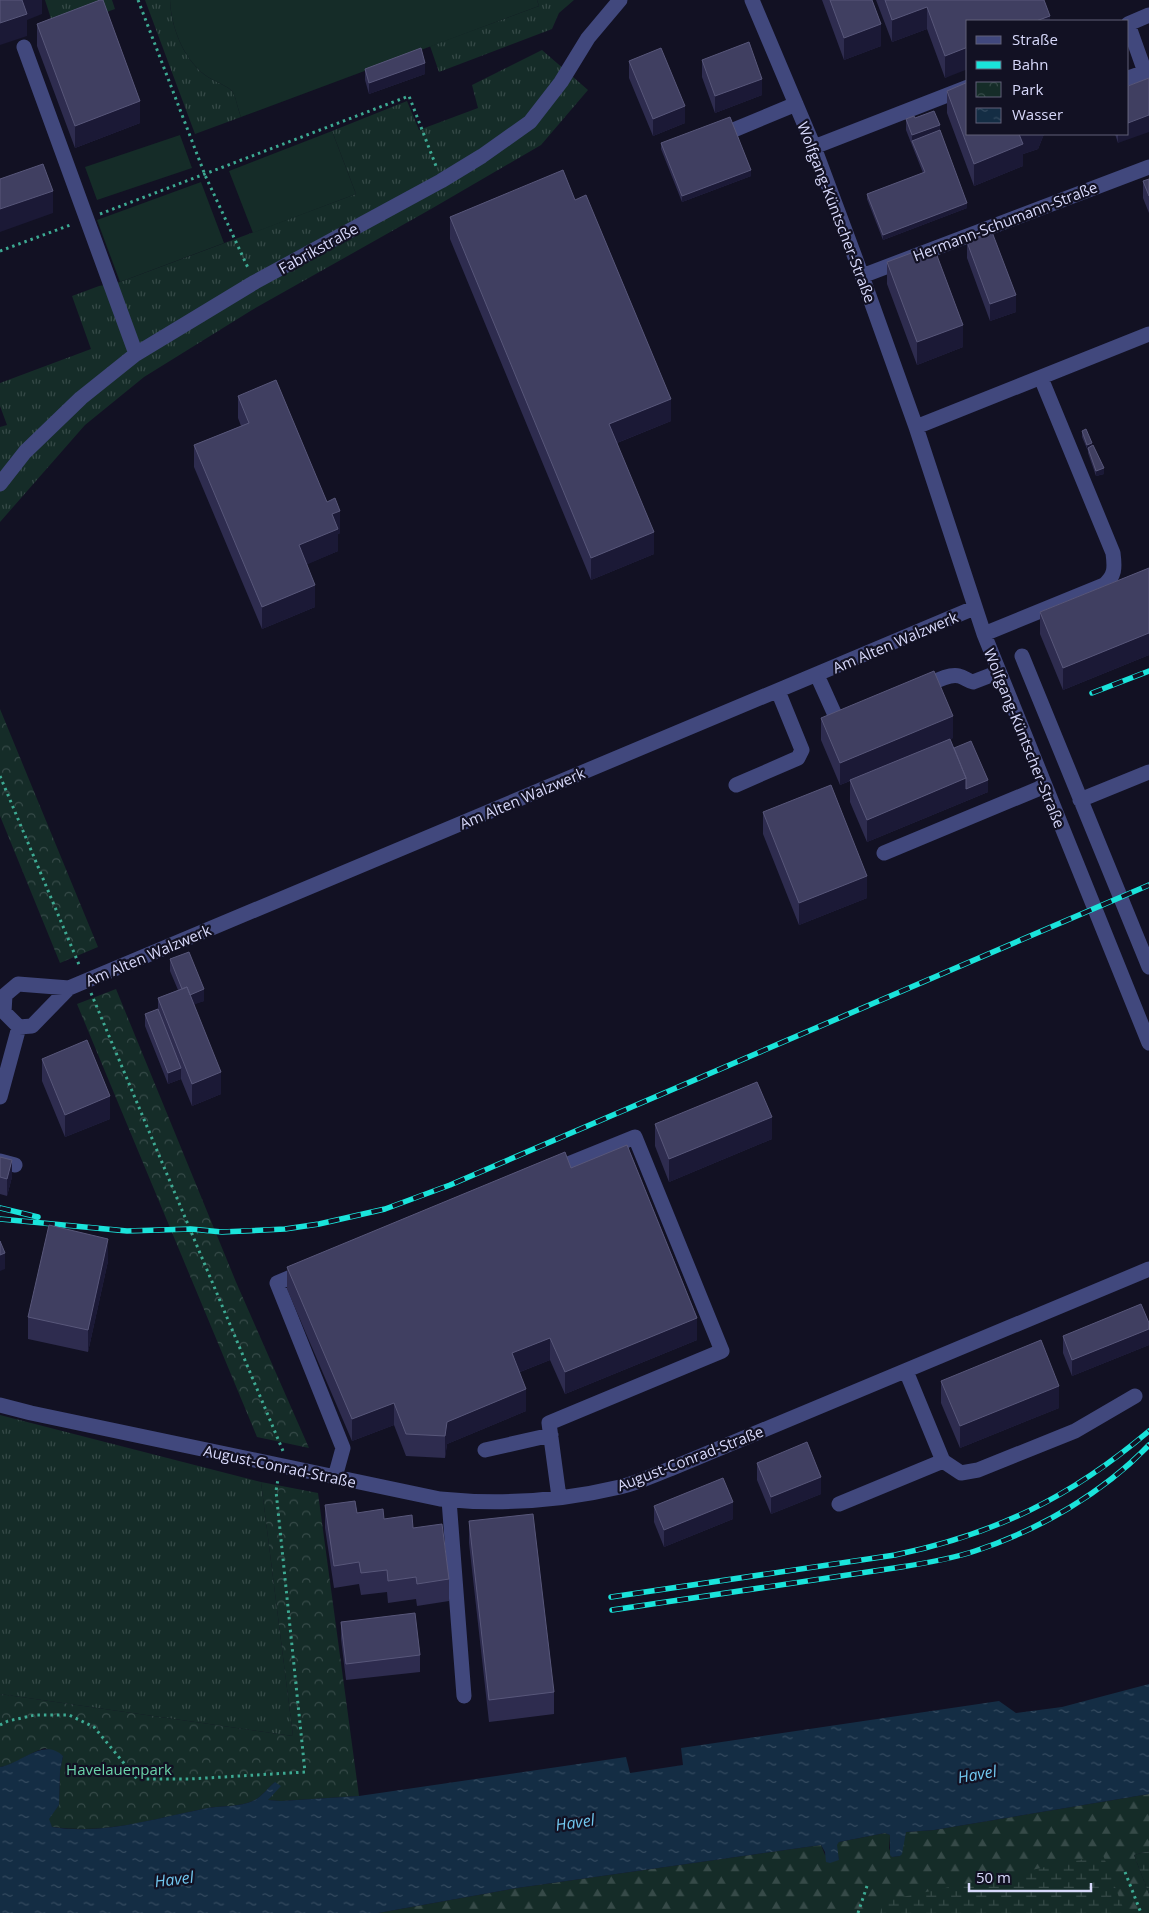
<svg xmlns="http://www.w3.org/2000/svg" width="1149" height="1913" viewBox="0 0 1149 1913" font-family="'Open Sans',sans-serif">
  <style>
    .grass { fill: url(#grass-tufts) }
    .forest { fill: url(#forest-firs) }
    .wetland { fill: url(#wetland-marsh) }
    .park { fill: url(#park-crowns) }
    .garden { fill: #152c28 }
    .water { fill: url(#water-ripples) }
    .lines { fill: none; stroke-linecap: round; stroke-linejoin: round }
    .path { stroke: #3daa93; stroke-width: 3; stroke-dasharray: 2.5 4; stroke-linecap: butt }
    .minor { stroke: #41487d; stroke-width: 15 }
    .rail-casing { stroke: #1ae4db; stroke-width: 5.5 }
    .rail { stroke: #121123; stroke-width: 4; stroke-dasharray: 11; stroke-linecap: butt }
    .wall { fill: #2e2c4f }
    .shaded-wall { fill: #1b1936 }
    .building { fill: #403f61; stroke: #58577a }
    .labels { text-anchor: middle; dominant-baseline: central; stroke-width: 4.5; stroke-linejoin: round; paint-order: stroke }
    .street-label { font-size: 15px; fill: #d8d9fb; stroke: #121123 }
    .park-label { font-size: 15px; fill: #6bd3aa; stroke: #121123 }
    .water-label { font-size: 16px; font-style: italic; fill: #71c7ef; stroke: #121123 }
  </style>
  <defs>
    <pattern id="grass-tufts" width="24" height="20" patternUnits="userSpaceOnUse" patternTransform="scale(1.25)"><rect width="24" height="20" fill="#152c28"/><path d="M3 7l-1-3M5 7V3M7 7l1-3M15 17l-1-3M17 17v-4M19 17l1-3" fill="none" stroke="#364a48"/></pattern>
    <pattern id="forest-firs" width="22" height="20" patternUnits="userSpaceOnUse" patternTransform="scale(1.25)"><rect width="22" height="20" fill="#152c28"/><path d="M5 1l3.5 6h-7zM16 11l3.5 6h-7z" fill="#364a48"/></pattern>
    <pattern id="wetland-marsh" width="20" height="14" patternUnits="userSpaceOnUse" patternTransform="scale(1.25)"><rect width="20" height="14" fill="#152c28"/><path d="M1 5h8M5 5V1M11 12h8M15 12V8" fill="none" stroke="#364a48"/></pattern>
    <pattern id="park-crowns" width="20" height="18" patternUnits="userSpaceOnUse" patternTransform="scale(1.25)"><rect width="20" height="18" fill="#152c28"/><path d="M2 6a3 3 0 1 1 6 0M12 15a3 3 0 1 1 6 0" fill="none" stroke="#364a48"/></pattern>
    <pattern id="water-ripples" width="26" height="14" patternUnits="userSpaceOnUse" patternTransform="scale(1.25)"><rect width="26" height="14" fill="#142d44"/><path d="M2 4q2-2 4 0t4 0M15 11q2-2 4 0t4 0" fill="none" stroke="#354b60"/></pattern>
  </defs>
  <rect width="100%" height="100%" fill="#121123"/>
  <path class="grass" d="M45,0H112L115,9L55,31Z
    M145,0H170C171,27 183,58 205,75C212,80 227,86 232,91C236,96 238,110 241,117L195,134Z
    M537,0H574L559,13L552,29L439,72L430,46L539,6Z
    M542,50L588,90L541,145L431,209L252,310L144,377L85,425L0,522V427L7,425L0,406V383L91,349L72,296L99,286L120,282L356,194L332,131L407,101L419,130L478,108L472,85Z
    M0,1415L261,1482L293,1736L0,1694Z"/>
  <path class="forest" d="M1149,1794V1851L1134,1855L1149,1894V1913H378L517,1888L821,1845L825,1855L839,1860L836,1845L839,1842L885,1833L890,1835L889,1848L892,1857L900,1856L906,1832L934,1830Z"/>
  <path class="wetland" d="M1149,1851V1894L1134,1855Z
    M1103,1855L1125,1913H880L883,1901Z"/>
  <path class="park" d="M0,709L98,947L60,963L0,816Z
    M116,989L236,1282L309,1448L257,1437L77,1004Z
    M261,1482L318,1493L359,1796L281,1801L268,1800L275,1782C269,1787 262,1796 255,1800C239,1808 220,1805 203,1809C148,1820 110,1834 52,1827L48,1819L59,1805L60,1771L63,1756L45,1748C29,1752 16,1765 0,1767V1694L293,1736Z"/>
  <path class="garden" d="M170,0H537L539,6L241,117C238,110 236,97 232,91C227,86 212,80 205,75C183,58 171,27 170,0Z
    M332,131L356,194L253,233L229,171Z
    M180,135L192,168L97,200L85,167Z
    M201,182L224,243L120,282L97,220Z"/>
  <path class="water" d="M1149,1684V1794L934,1830L906,1832L902,1854L900,1856L892,1857L890,1855V1835L885,1833L839,1842L837,1845L839,1860L830,1863L826,1862L825,1852L821,1845L517,1888L378,1913H0V1767C21,1764 43,1737 63,1756L60,1771L59,1805L49,1819L52,1827C104,1835 152,1819 203,1809C220,1805 239,1808 255,1800C262,1796 269,1787 275,1782L281,1786L268,1800L281,1801L359,1796L626,1757L630,1773L683,1765L681,1748L999,1701L1016,1713L1062,1707Z"/>
  <g class="lines">
    <path class="path" d="M138,0L205,175L249,270
      M100,214L409,96L436,166
      M0,251L73,224
      M0,776L80,967
      M91,993L283,1451
      M0,1725L8,1721L35,1715H69L94,1727L137,1779H190L305,1772L276,1491L278,1479
      M1125,1872L1141,1913
      M858,1913L868,1883"/>
    <path class="minor" d="M752,0L814,147L862,276L916,427L984,634L1149,1043
      M1128,24L1149,15
      M24,47L136,354
      M1128,78L1145,72L1128,24
      M736,129L796,104
      M814,147L968,87
      M862,276L1149,167
      M916,427L1149,334
      M0,484L25,452L81,398L136,354L255,282L441,181L482,156L530,122L561,82L588,38L620,0
      M984,634L1104,585C1115,576 1115,568 1113,553L1041,378
      M1022,656L1149,967
      M817,675L835,715L841,719L851,717
      M921,688C931,684 948,673 959,676C964,677 968,681 973,682L999,672
      M736,785L798,758L802,750L778,691
      M1080,800L1149,772
      M884,853L1045,786
      M18,984L69,988L32,1026L19,1027L4,1012L5,995Z
      M69,988L974,608
      M0,1097L19,1027
      M0,1161L15,1165
      M551,1171L635,1137L722,1351L549,1423L559,1497
      M305,1271L277,1283L343,1448L335,1477
      M906,1371L943,1461L961,1473L978,1470L1075,1431L1135,1396
      M0,1405L31,1413L440,1499C500,1505 561,1501 620,1487C637,1483 654,1475 670,1469L1149,1269
      M485,1450L551,1435
      M449,1500L464,1696
      M839,1504L943,1461"/>
    <g class="rail-casing">
      <path id="rail" d="M1092,693L1149,671
        M0,1208L38,1217
        M0,1219L127,1231L191,1229L222,1232L285,1229L319,1224L385,1209L450,1185L1149,885
        M611,1597L895,1555C996,1534 1071,1497 1149,1431
        M612,1610L901,1567C926,1563 951,1559 975,1551C1039,1530 1103,1493 1149,1445"/>
    </g>
    <use href="#rail" class="rail"/>
  </g>
  <path class="wall" d="M822,0H872L881,46L844,60Z
    M876,0H1044L1050,21L945,78L927,29L892,42Z
    M37,24L140,123L75,148L37,46Z
    M702,60L762,95L715,113L702,77Z
    M629,61L685,123L653,136L629,78Z
    M365,69L425,74L369,94L365,80Z
    M947,91L968,134H1044L1038,149L1023,154V166L974,186L947,113Z
    M915,118L940,130L967,208L883,240L867,199V194L923,173L906,130V119Z
    M1115,134H1128L1118,143Z
    M661,143L751,176L682,202L661,149Z
    M1149,179V213L1143,198V181Z
    M575,200L671,421L617,443L654,554L591,580L450,239V217Z
    M967,242L1016,312L990,321L967,258Z
    M887,262L963,347L917,365L887,284Z
    M238,396L340,533L338,534V551L307,564L315,607L262,629L194,467V445L241,426L238,418Z
    M1082,431L1092,446L1104,474L1096,476L1088,453V451L1082,437Z
    M1149,568V655L1063,690L1040,634V612Z
    M821,718L953,738L950,739L954,748L988,792L867,842L850,802V781L840,785L821,740Z
    M763,812L867,898L799,925L763,834Z
    M170,959L204,1001L194,1004L221,1094L192,1106L181,1079L168,1084L145,1026V1014L158,1009V998L178,990L170,971Z
    M42,1059L110,1119L65,1137L42,1081Z
    M655,1124L772,1139L669,1182L655,1146Z
    M0,1157L12,1177L7,1196L0,1194Z
    M571,1168L697,1340L565,1394L550,1360L520,1372L526,1411L447,1444L445,1458L406,1456L394,1425L352,1441L287,1289V1267Z
    M108,1261L88,1352L28,1339V1317Z
    M1149,1323V1345L1072,1376L1063,1353V1336Z
    M941,1381L1059,1408L960,1448L941,1403Z
    M757,1463L821,1494L771,1514L757,1480Z
    M325,1505L384,1519L413,1528L449,1579V1601L417,1606L416,1599L388,1603L387,1592L361,1595L359,1584L334,1588L325,1528Z
    M654,1506L733,1519L664,1547L654,1522Z
    M469,1521L554,1692V1714L489,1722L469,1543Z
    M341,1622L420,1655V1672L346,1680L341,1639Z"/>
  <path class="shaded-wall" d="M22,0H42V14L27,20V36L0,45V23Z
    M927,7V29L892,42V20Z
    M1050,16V21H1036Z
    M881,24V46L844,60V38Z
    M968,47V69L945,78V56Z
    M425,63V74L369,94V83Z
    M762,79V95L715,113V96Z
    M140,101V123L75,148V126Z
    M685,106V123L653,136V119Z
    M1149,115V132L1118,143V134H1128V123Z
    M940,125V136L912,141V135Z
    M1019,134H1044L1038,149L1023,154V166L974,186V164Z
    M751,170V176L682,202V196Z
    M53,191V213L0,232V209Z
    M967,203V208L883,240V235Z
    M1016,295V312L990,321V304Z
    M963,325V347L917,365V342Z
    M671,399V421L609,446V424Z
    M1092,443V449L1088,448L1087,451V445Z
    M1104,468V474L1096,476V471Z
    M340,511V533L338,534V551L299,568V545L332,514Z
    M654,532V554L591,580V558Z
    M315,585V607L262,629V607Z
    M1149,633V655L1063,690V668Z
    M953,716V738L840,785V763Z
    M966,778L988,780V792L867,842V820Z
    M867,876V898L799,925V903Z
    M204,989V1001L185,1008V997Z
    M181,1068V1079L168,1084V1073Z
    M221,1072V1094L192,1106V1084Z
    M110,1096V1119L65,1137V1115Z
    M772,1117V1139L669,1182V1159Z
    M12,1160V1177L7,1196V1179Z
    M108,1239V1261L88,1352V1330Z
    M5,1253V1269L0,1271V1255Z
    M697,1318V1340L565,1394V1372Z
    M1149,1329V1345L1072,1376V1360Z
    M550,1338V1360L512,1375V1353Z
    M1059,1386V1408L960,1448V1426Z
    M526,1389V1411L447,1444L445,1458V1436L447,1422Z
    M394,1403V1425L352,1441V1419Z
    M821,1477V1494L771,1514V1497Z
    M733,1502V1519L664,1547V1530Z"/>
  <path class="building" d="M0,0H22L27,14L0,23Z
    M100,0H103L140,101L75,126L37,24Z
    M830,0H872L881,24L844,38Z
    M885,0H1044L1050,16L1036,21H968V47L945,56L927,7L892,20Z
    M749,42L762,79L715,96L702,60Z
    M421,48L425,63L369,83L365,69Z
    M661,48L685,106L653,119L629,61Z
    M1149,78V115L1128,123V86Z
    M968,82V134H1019L1023,144L974,164L947,91Z
    M934,111L940,125L912,135L906,119L914,116L915,118Z
    M730,117L751,170L682,196L661,143Z
    M940,130L967,203L883,235L867,194L925,172L912,141Z
    M43,164L53,191L0,209V179Z
    M563,170L575,200L586,195L671,399L609,424L654,532L591,558L450,217Z
    M1149,179V196L1143,181Z
    M992,232L1016,295L990,304L967,242Z
    M933,245L963,325L917,342L887,262Z
    M276,380L327,502L335,498L340,511L332,514L338,529L299,545L315,585L262,607L194,445L249,423L238,396Z
    M1086,429L1092,443L1087,445L1082,431Z
    M1093,445L1104,468L1096,471L1088,448Z
    M1149,568V633L1063,668L1040,612Z
    M934,671L953,716L840,763L821,718Z
    M950,739L966,778L867,820L850,780Z
    M971,741L988,780L966,789V778L954,748Z
    M831,785L867,876L799,903L763,812Z
    M189,952L204,989L190,995L187,987L182,989L170,959Z
    M187,987L221,1072L192,1084L158,998Z
    M158,1009L181,1068L168,1073L145,1014Z
    M87,1040L110,1096L65,1115L42,1059Z
    M757,1082L772,1117L669,1159L655,1124Z
    M627,1145L697,1318L565,1372L550,1338L512,1353L526,1389L447,1422L445,1436L406,1434L394,1403L352,1419L287,1267L565,1152L571,1168Z
    M0,1157L12,1160L7,1179L0,1177Z
    M49,1225L108,1239L88,1330L28,1317Z
    M0,1241L5,1253L0,1255Z
    M1141,1304L1149,1323V1329L1072,1360L1063,1336Z
    M1041,1340L1059,1386L960,1426L941,1381Z
    M807,1442L821,1477L771,1497L757,1463Z
    M723,1478L733,1502L664,1530L654,1506Z
    M355,1501L357,1513L383,1509L384,1519L412,1515L413,1528L442,1524L449,1579L417,1584L416,1577L388,1581L387,1570L361,1573L359,1562L334,1566L325,1505Z
    M533,1514L554,1692L489,1700L469,1521Z
    M415,1613L420,1655L346,1664L341,1622Z"/>
  <g class="labels">
    <g class="street-label">
      <text transform="translate(837 212) rotate(69)">Wolfgang-Küntscher-Straße</text>
      <text transform="translate(1005 221) rotate(-21)">Hermann-Schumann-Straße</text>
      <text transform="translate(318 248) rotate(-29)">Fabrikstraße</text>
      <text transform="translate(895 642) rotate(-23)">Am Alten Walzwerk</text>
      <text transform="translate(1025 738) rotate(68)">Wolfgang-Küntscher-Straße</text>
      <text transform="translate(522 798) rotate(-23)">Am Alten Walzwerk</text>
      <text transform="translate(148 955) rotate(-23)">Am Alten Walzwerk</text>
      <text transform="translate(690 1458) rotate(-21)">August-Conrad-Straße</text>
      <text transform="translate(280 1466) rotate(12)">August-Conrad-Straße</text>
    </g>
    <g class="park-label">
      <text x="119" y="1769">Havelauenpark</text>
    </g>
    <g class="water-label">
      <text transform="translate(977 1774) rotate(-10)">Havel</text>
      <text transform="translate(575 1822) rotate(-8)">Havel</text>
      <text transform="translate(174 1879) rotate(-7)">Havel</text>
    </g>
  </g>
  <rect x="966" y="20" width="162" height="115" fill="#121123" stroke="#616179"/>
  <rect x="976" y="36" width="25" height="8" fill="#41487d" stroke="#616179"/>
  <text x="1012" y="45" font-size="15" fill="#d8d9fb">Straße</text>
  <rect x="976" y="61" width="25" height="8" fill="#1ae4db" stroke="#616179"/>
  <text x="1012" y="70" font-size="15" fill="#d8d9fb">Bahn</text>
  <rect x="976" y="82" width="25" height="15" fill="url(#park-crowns)" stroke="#616179"/>
  <text x="1012" y="95" font-size="15" fill="#d8d9fb">Park</text>
  <rect x="976" y="108" width="25" height="15" fill="url(#water-ripples)" stroke="#616179"/>
  <text x="1012" y="120" font-size="15" fill="#d8d9fb">Wasser</text>
  <path d="M969 1883v8h122v-8" fill="none" stroke="#d8d9fb" stroke-width="2.5"/>
  <text x="976" y="1883" font-size="15" fill="#d8d9fb" stroke="#121123" stroke-width="4" paint-order="stroke">50 m</text>
</svg>
